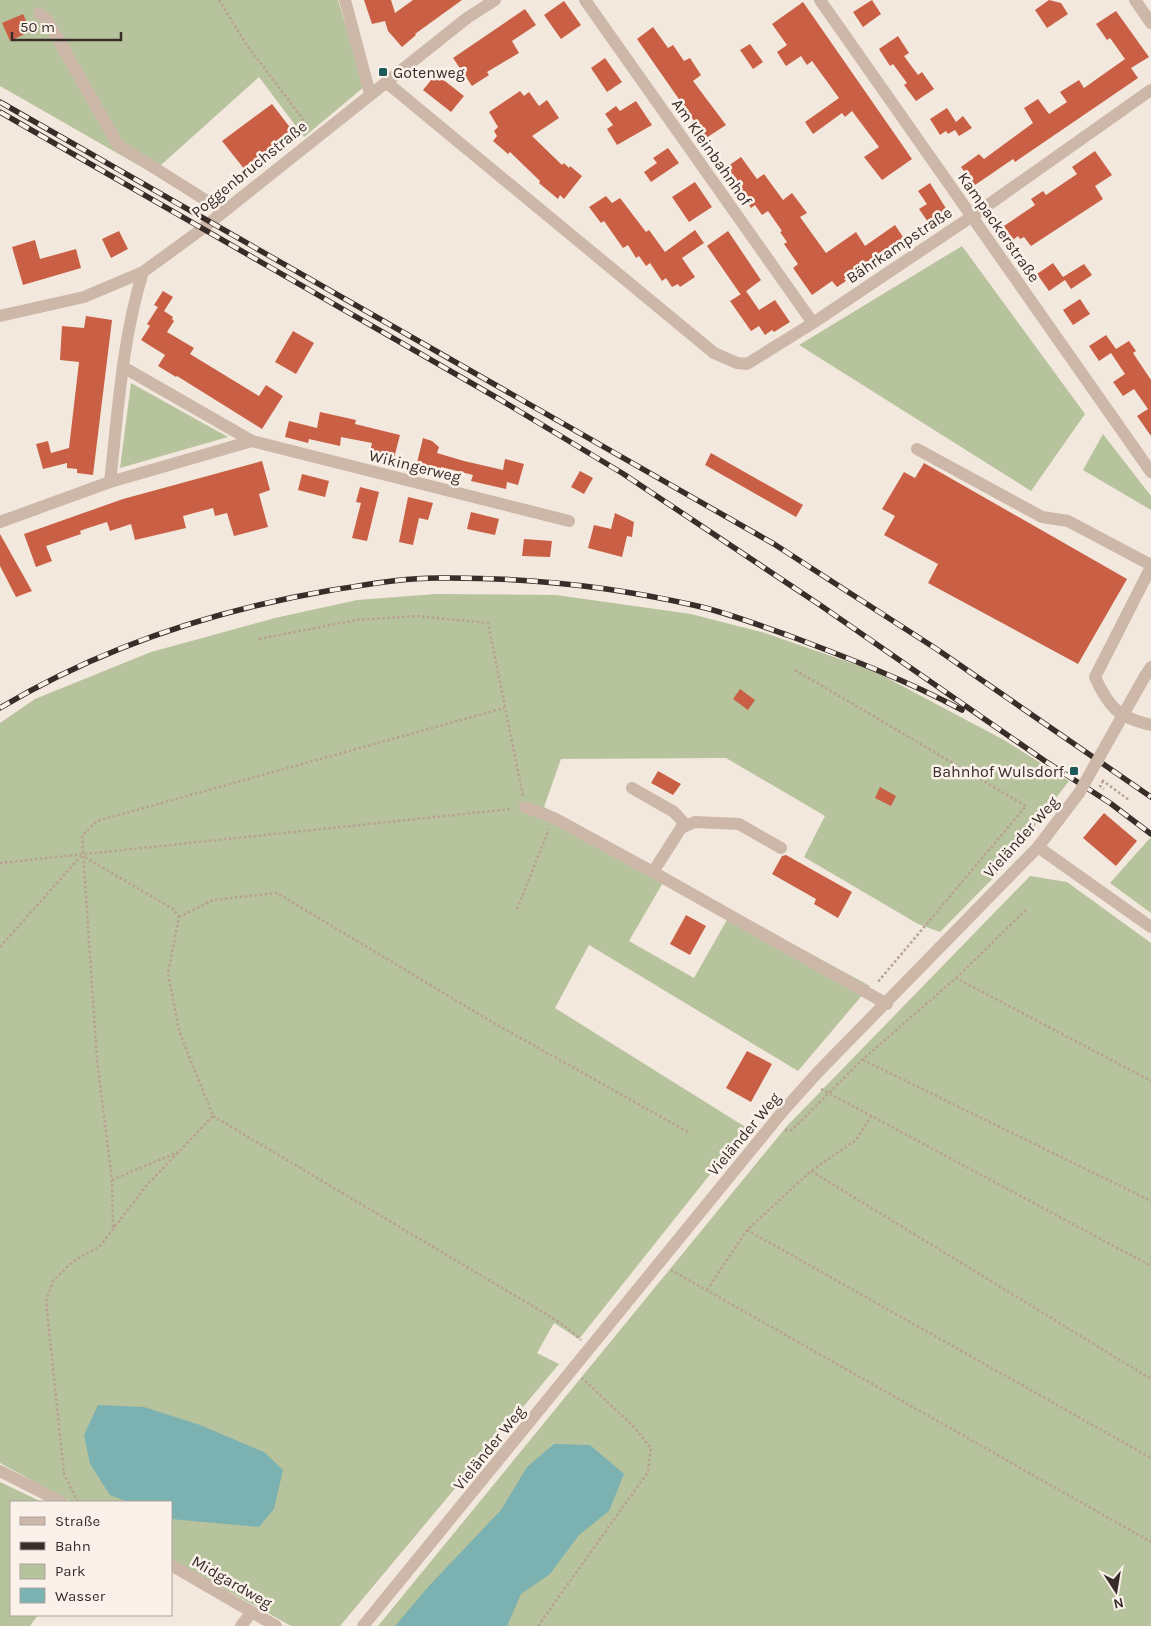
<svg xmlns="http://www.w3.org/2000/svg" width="1151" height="1626" viewBox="0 0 1151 1626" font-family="Karla,sans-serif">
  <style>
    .green { fill: #b7c39c }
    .water { fill: #7bb1b1 }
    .building { fill: #c96045 }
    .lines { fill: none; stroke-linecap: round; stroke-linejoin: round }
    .path { stroke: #b8a192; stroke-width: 2.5; stroke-dasharray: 2.5 2.5; stroke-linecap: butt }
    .minor { stroke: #ccb7a8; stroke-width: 12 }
    .rail-casing { stroke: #382d29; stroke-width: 5.5 }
    .rail { stroke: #faf2ea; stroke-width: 4; stroke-dasharray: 11; stroke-linecap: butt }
    .minor-bridge { stroke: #ccb7a8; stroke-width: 12 }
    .poi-dot { fill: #1d595b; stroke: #faf2ea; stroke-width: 2 }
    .labels { text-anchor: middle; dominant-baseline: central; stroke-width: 5; stroke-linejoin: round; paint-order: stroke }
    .poi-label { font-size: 16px; fill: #382d29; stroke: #faf2ea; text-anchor: start }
    .street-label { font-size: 16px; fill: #382d29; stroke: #faf2ea }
  </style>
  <rect width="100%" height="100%" fill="#f3e8dd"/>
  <path class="green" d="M0,0H338L364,87L304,137L259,77L152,173L0,86Z
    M962,246L1085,414L1031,491L799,345Z
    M131,383L228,437L120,468Z
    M1103,434L1151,496V510L1083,470Z
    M436,594L556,595L691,614L765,633L874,671L1004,740L1069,781L1002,869L940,932L918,924L804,857L825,816L726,758L561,759L544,807L668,874L629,941L694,978L732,911L870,986L798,1071L589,945L555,1008L747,1128L579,1339L554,1323L537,1353L559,1364L340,1626H291L171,1559V1502H71L0,1463V723L35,699L151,652L275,618L357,600Z
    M1150,838H1151V913L1110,883Z
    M1030,876L1067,882L1151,943V1626H378L787,1126Z
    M0,1482L42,1502H11V1615H38L30,1626H0Z"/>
  <path class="water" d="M98,1405L144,1407L200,1425L264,1452L283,1470L274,1509L259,1527L171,1519V1502H128L110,1495L90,1464L84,1435Z
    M554,1444L590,1445L624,1474L609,1511L579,1535L550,1574L521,1594L507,1626H395L428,1587L501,1510L527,1467Z"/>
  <path class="building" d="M364,0H391L395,13L413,0H462L415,34L416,35L402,47L388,31L385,21L372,24Z
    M872,0L881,14L863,27L853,12Z
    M1049,0L1061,3L1068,14L1047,28L1035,10Z
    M564,1L581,25L561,39L544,15Z
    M803,2L912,159L882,180L864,157L879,147L852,111L845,117L842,113L813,134L805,122L839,98L812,61L807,65L801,56L786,66L777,52L787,45L772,24Z
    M525,9L536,25L512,41L519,53L487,72L489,75L472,86L453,58Z
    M1116,11L1149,57L1131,68L1138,78L1015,162L1013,159L975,185L961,167L979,154L984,159L1033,123L1024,108L1038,99L1049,114L1067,102L1060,92L1079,80L1084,88L1125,59L1110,38L1107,40L1096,24Z
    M23,14L31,31L10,41L2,23Z
    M653,27L668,48L673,45L684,61L690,58L701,75L693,81L726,125L706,138L637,39Z
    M898,36L909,53L904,56L918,75L922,72L934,89L916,101L904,85L907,83L893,64L890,66L879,49Z
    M750,44L763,62L753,69L740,50Z
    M605,58L622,82L607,92L591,68Z
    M436,74L464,96L451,112L423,90Z
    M520,91L524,96L529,92L539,106L547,100L559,118L532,136L562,165L564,163L569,168L570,166L582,176L564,199L560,195L558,199L539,183L540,181L510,152L508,154L493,141L497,136L494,131L498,127L489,112Z
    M636,101L652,125L617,145L607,129L613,125L605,114L616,106L620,111Z
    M272,104L292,130L245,170L222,141Z
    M947,108L956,122L963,116L972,128L959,136L955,130L948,134L946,131L940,135L930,119Z
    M668,148L679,163L651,182L644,172L657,163L653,158Z
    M1095,151L1112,175L1095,186L1103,199L1031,246L1024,237L1020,239L1018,236L1013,240L1004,226L1035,205L1031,199L1043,191L1046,195L1077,174L1072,167Z
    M741,157L757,179L764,174L783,200L792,193L807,213L800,217L826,253L856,232L865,246L895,225L905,240L886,256L884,253L874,261L872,259L844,279L846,281L837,287L832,281L812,295L793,268L798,264L784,244L787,242L780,232L782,231L768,211L762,215L755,205L751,208L726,173L731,170L728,166Z
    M695,182L712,207L689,222L672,197Z
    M930,183L947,210L928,222L919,209L927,204L918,191Z
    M606,196L612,203L620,198L646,232L649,230L665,252L695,230L704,243L682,258L695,277L680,287L678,284L672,287L666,278L662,281L650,263L646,266L639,256L636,258L628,245L623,248L604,221L601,223L589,207Z
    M119,231L128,249L111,258L102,239Z
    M728,231L761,280L741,295L707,246Z
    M35,240L40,259L76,249L81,268L23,285L12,247Z
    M1053,263L1063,277L1084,264L1092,275L1071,289L1065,280L1049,291L1037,274Z
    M163,291L173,297L164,311L173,317L172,319L174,321L167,332L194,348L190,354L259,396L266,385L283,396L262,429L177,376L176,377L158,366L165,355L141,340L150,326L147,324L158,307L154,305Z
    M746,291L759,310L775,300L790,322L774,332L772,330L765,335L759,326L751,331L730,301Z
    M1080,299L1090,314L1073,325L1063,310Z
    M86,316L112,320L93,475L77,473V469L67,468V463L43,469L36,444L48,441L51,453L69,448L79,362L60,360L62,326L84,328Z
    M293,331L314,343L296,374L275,362Z
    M1106,335L1116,349L1129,341L1136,351L1133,353L1151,380V436L1137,416L1148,409L1134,389L1123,396L1113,382L1125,374L1111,353L1099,361L1089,346Z
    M320,412L356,420L355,424L400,435L393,462L369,456L372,443L341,437L340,446L309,439L308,443L285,437L289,421L317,428Z
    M423,438L432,441L439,447L437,453L464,461L503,470L505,459L524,464L518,485L507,482L506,489L471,481L473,475L441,467L440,473L416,467Z
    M711,453L803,505L796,517L705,465Z
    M262,461L270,490L259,494L268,527L234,536L227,513L215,516L213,508L183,516L186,528L135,540L131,524L110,531L107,522L85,529L80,531L81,534L46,546L52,561L36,567L24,534L123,499Z
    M924,463L1127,579L1078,664L928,583L938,564L884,535L895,516L882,509L904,472L915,478Z
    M580,471L593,478L584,494L571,487Z
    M302,474L329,481L325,497L298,490Z
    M360,487L379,492L367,541L352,538L361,503L356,502Z
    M408,497L433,503L428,520L419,518L413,545L399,542Z
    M471,512L499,519L495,535L467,529Z
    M615,513L634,522L632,537L627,536L622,557L588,548L594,525L611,529Z
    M0,534L32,591L16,597L0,566Z
    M524,539L552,541L550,557L522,556Z
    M740,689L755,700L748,710L733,699Z
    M658,771L681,784L673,795L651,783Z
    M880,787L896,796L891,806L875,798Z
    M1104,813L1137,841L1116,866L1083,838Z
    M786,855L852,892L838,918L814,904L816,899L772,874L782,856Z
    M686,915L706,926L690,955L670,944Z
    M747,1051L772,1064L751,1102L726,1088Z"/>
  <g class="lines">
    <path class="path" d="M219,0L246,44L309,127
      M259,639L356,620L418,616L488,623L523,796
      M795,670L1026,806L877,983
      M1102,780L1129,800
      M1103,781L1100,786L1104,789
      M0,863L511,809
      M517,909L549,829
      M179,917L213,900L277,893L492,1022L688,1132
      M0,947L81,856
      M956,978L1027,909
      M863,1060L1151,1201
      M821,1089L1151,1266
      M213,1116L561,1323L581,1340
      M785,1130H792L862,1060L956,978L1151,1081
      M811,1171L1151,1379
      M112,1180L178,1152
      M113,1227L112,1180L97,1060L82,836L97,821L504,708
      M747,1230L1151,1458
      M671,1270L1151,1542
      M707,1290L747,1230L811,1171L856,1140L872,1115
      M78,1502L64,1474L46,1301L53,1281L72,1262L100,1246L146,1186L213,1116L179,1031L168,973L179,917L173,909L83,856
      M538,1626L648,1472L651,1448L633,1426L582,1378"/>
    <path class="minor" d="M345,0L370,94
      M585,0L813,323
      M820,0L1151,472
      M1135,0L1151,23
      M39,13L48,21L118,145L223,211
      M386,82L714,353L737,363L747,364L813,323L971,217L1151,90
      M0,316L84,297L143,272L202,229L467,18L495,0
      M123,367L252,441L569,521
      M917,449L1042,517L1068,521L1151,565
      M110,482C118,412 122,339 143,272
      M0,522L110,482L252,441
      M1151,567L1095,677C1109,708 1118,717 1151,725
      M1145,676L1151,667
      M632,788L674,812L685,824
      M525,807L554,818L653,872L887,1004
      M1038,847L1151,927
      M653,872L681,828L695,822L739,824L781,848
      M0,1471L61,1502
      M171,1565L276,1626
      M241,1626L252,1612
      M363,1626L783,1111L818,1072L1038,847L1079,793"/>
    <g class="rail-casing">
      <path id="rail" d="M0,102L774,544L938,650L1151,797
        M0,112L499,399L622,473L820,605L1045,761L1110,803L1151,834
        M0,708C102,647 215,610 332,590C366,585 402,578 437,578C523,577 610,586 693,605C726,612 758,625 790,636C848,658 906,680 962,710"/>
    </g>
    <use href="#rail" class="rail"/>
    <path class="minor-bridge" d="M1079,793L1145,676"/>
  </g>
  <g class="poi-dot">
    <rect x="378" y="67" width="10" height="10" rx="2.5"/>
    <rect x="1069" y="766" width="10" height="10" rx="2.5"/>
  </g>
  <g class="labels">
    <g class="poi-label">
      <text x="393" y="72">Gotenweg</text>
      <text x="1064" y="771" text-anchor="end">Bahnhof Wulsdorf</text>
    </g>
    <g class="street-label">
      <text transform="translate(712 152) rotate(55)">Am Kleinbahnhof</text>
      <text transform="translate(249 169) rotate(-39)">Poggenbruchstraße</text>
      <text transform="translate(999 227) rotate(55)">Kampackerstraße</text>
      <text transform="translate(899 245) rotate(-34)">Bährkampstraße</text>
      <text transform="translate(415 466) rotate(14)">Wikingerweg</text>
      <text transform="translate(1021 837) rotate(-48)">Vieländer Weg</text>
      <text transform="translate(744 1134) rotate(-50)">Vieländer Weg</text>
      <text transform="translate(489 1448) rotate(-51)">Vieländer Weg</text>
      <text transform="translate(232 1582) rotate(30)">Midgardweg</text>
    </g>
  </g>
  <rect x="10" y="1501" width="162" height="115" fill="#faf2ea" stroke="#aca39d"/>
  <rect x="20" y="1517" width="25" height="8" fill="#ccb7a8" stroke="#aca39d"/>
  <text x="55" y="1526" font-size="15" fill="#382d29">Straße</text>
  <rect x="20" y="1542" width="25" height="8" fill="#382d29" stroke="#aca39d"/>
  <text x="55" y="1551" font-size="15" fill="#382d29">Bahn</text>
  <rect x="20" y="1564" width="25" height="15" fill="#b7c39c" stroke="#aca39d"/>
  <text x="55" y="1576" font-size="15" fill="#382d29">Park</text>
  <rect x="20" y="1588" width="25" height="15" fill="#7bb1b1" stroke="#aca39d"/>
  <text x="55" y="1601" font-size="15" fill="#382d29">Wasser</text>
  <g transform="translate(1116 1591) rotate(168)" stroke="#faf2ea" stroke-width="4" paint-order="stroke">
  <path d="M0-4L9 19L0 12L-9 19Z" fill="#382d29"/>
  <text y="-8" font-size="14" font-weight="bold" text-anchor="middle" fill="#382d29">N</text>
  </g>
  <path d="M12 32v8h109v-8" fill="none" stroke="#382d29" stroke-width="2.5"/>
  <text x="20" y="32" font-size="15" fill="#382d29" stroke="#faf2ea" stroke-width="4" paint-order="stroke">50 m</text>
</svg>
